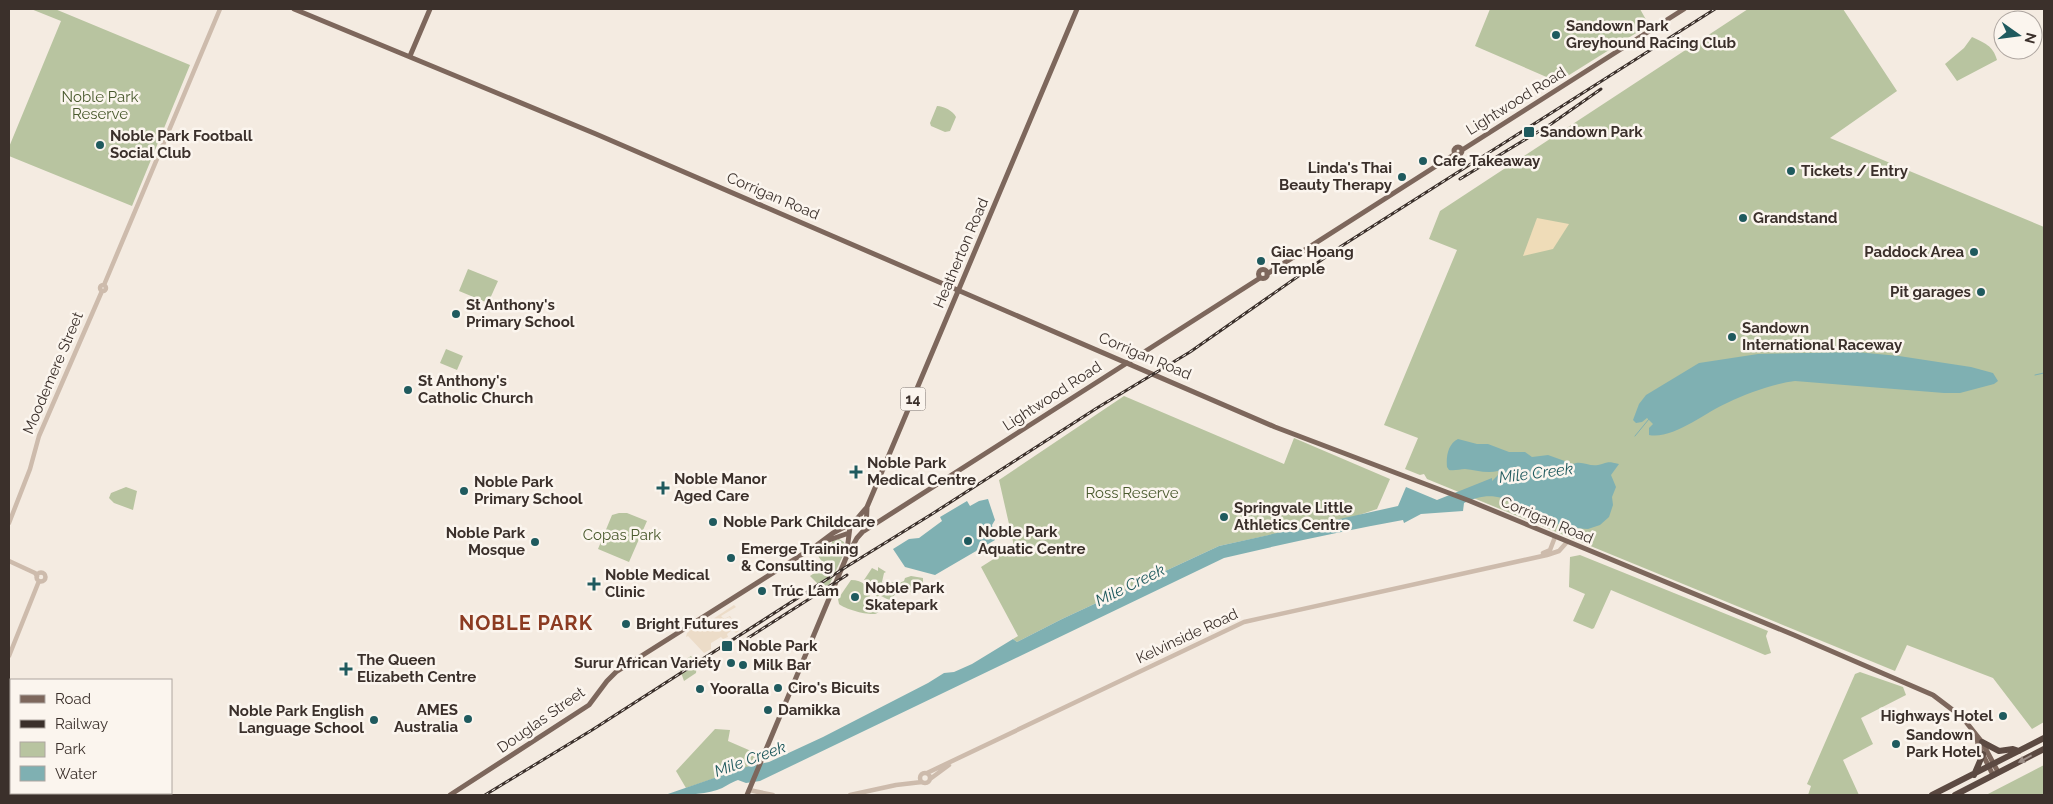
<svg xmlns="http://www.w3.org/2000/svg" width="2053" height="804" viewBox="0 0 2053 804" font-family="Raleway,sans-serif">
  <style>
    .green { fill: #b8c4a0 }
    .sand { fill: #efdcb8 }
    .plaza { fill: #ecdcc8 }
    .water { fill: #7fb0b2 }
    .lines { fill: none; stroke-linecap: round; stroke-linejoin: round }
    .stream { stroke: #7fb0b2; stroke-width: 1 }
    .minor { stroke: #cdbbac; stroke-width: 4.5 }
    .major { stroke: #7d675c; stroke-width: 5 }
    .highway { stroke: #5c4a42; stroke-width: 6 }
    .rail-casing { stroke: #3b302b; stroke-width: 3 }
    .rail { stroke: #fbf5ee; stroke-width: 1; stroke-dasharray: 4; stroke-linecap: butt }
    .oneway { fill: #9c8e87 }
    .poi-dot { fill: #1f5a5e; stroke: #fbf5ee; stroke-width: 2 }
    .labels { text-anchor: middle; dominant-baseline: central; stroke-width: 5; stroke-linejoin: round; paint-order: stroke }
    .shield { fill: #fbf5ee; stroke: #756b66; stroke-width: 1 }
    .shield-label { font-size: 14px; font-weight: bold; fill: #3b302b }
    .poi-label { font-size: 15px; font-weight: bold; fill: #3b302b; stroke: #fbf5ee; text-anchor: start }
    .park-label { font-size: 15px; fill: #4a5a2e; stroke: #fbf5ee }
    .street-label { font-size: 15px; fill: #3b302b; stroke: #fbf5ee }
    .water-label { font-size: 16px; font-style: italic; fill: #1f5a5e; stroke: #fbf5ee }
    .district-label { font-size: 20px; font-weight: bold; letter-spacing: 1px; fill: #8c3b22; stroke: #fbf5ee }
  </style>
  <rect width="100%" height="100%" fill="#f4ebe1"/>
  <path class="green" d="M31,9H55L190,65L132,206L9,156V147L61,21Z
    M1490,9H1640L1649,25L1558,82L1475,46Z
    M1748,9H1843L1897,91L1830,138L2044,227V722L2032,729L1993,678L1907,645L1895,671L1427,479L1424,474L1420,475L1405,469L1418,438L1384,425L1457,250L1429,239L1440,211Z
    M1972,37C1984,43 1993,45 1997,60L1957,81L1945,64L1964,48Z
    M937,106C944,106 953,111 956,117L950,131L945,132L931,126L930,123Z
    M468,269L498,281L488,303L459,291Z
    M446,349L463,356L457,370L440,363Z
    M1124,396L1284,464L1294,438L1390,479L1377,509L1353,517L1219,546L1062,619L1017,642L1013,639L1018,636L981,567L1014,546L999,480Z
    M126,487L137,491L133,510L114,503L109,498L111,493Z
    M619,513H627L647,521L629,562L598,549L612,515Z
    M839,539L844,542L846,549L826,592L810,576L825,566L816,553L832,543V541Z
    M1580,555L1768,631L1766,636L1771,653L1765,655L1611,590L1594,628L1592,629L1573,621L1585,594L1569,587L1570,557Z
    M878,567L886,572L884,573L882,582L884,585L881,594L877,597L864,580L872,568L878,571Z
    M911,576L923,578V586L912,592L897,593L889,600L881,596L888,592V587L892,582L899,583L904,581L905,578Z
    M851,580C863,580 870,587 870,599L872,601L880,599L883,602L884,606C881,609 879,613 875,614C866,615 845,609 839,604L838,599Z
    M691,656L697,663L696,673L684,681L678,664Z
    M1860,672L1903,687L1906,695L1861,718L1873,744L1843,760L1859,795H1808L1811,786L1807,784L1855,674Z
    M715,729L730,730L728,741L758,754L753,765L686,788L676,771Z
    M2044,765V795H1986Z"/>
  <path class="sand" d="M1537,218L1569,224L1553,249L1523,256Z"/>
  <path class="plaza" d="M734,605L736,607L721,616L724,619L730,616L732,619L729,617L726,619L727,622L733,626L735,625L739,631L736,633L732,630L727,634L728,637L723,639L721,637L711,643V649L704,653L688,636L686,637L687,633L696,626L700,624L701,627Z"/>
  <path class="water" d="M1856,352L1899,356L1971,367L1993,373L1998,381L1994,384L1960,393H1944L1795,381C1772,384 1748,393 1727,403C1706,412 1672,440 1649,435V428L1653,424L1647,418L1642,422L1636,423L1633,420L1639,404L1646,395L1699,363L1758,354Z
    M1458,439L1477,444H1488L1509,452H1525L1532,457L1548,455L1573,464C1582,460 1589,467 1598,465C1609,462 1607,461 1619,464L1611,475L1616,487L1612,497L1613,505L1609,517L1600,525L1588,529L1571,528L1546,520L1502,498C1488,494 1477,497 1464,503L1463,511L1421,514L1404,523L1403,520C1343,531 1283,544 1224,558L760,781L746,783L738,780C731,782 724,788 717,790C700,795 683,795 665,795L746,767L769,762L823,737L928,683L944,673L954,672L972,664L1013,639L1017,642L1062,619L1219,546L1398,506L1406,487L1437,500L1492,478V481L1498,475V471C1487,474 1475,470 1465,469C1460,469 1455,471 1449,470L1447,467C1446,456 1448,444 1458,439Z
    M988,499L995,520L992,525L995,540L935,575L905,567L893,549L909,539L919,538L942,521L940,517L967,501L970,506L979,501Z"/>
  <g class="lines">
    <path class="stream" d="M2035,375L2044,373
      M1635,436L1649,419"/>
    <path class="minor" d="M104,285L220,9
      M100 288a3 3 0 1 1 6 0a3 3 0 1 1-6 0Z
      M9,523L30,469L39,436L102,291
      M1543,553L1550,550L1555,537
      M9,561L35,573L37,576
      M36.5 577a4.5 4.5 0 1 1 9 0a4.5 4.5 0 1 1-9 0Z
      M9,656L39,581
      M927,773L1244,622L1547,555L1559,551L1567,542
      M920 778a5 5 0 1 1 10 0a5 5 0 1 1-10 0Z
      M930,779L949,765
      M749,790L773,795
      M850,795L896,785L922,782"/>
    <path class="major" d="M294,9L596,134L1275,427L1470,501L1794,635L1933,695L1962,717L1982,742L1998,772
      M410,56L430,9
      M1454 151a4 4 0 1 1 8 0a4 4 0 1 1-8 0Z
      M1462,150L1684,9
      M1258.5 274a4.5 4.5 0 1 1 9 0a4.5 4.5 0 1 1-9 0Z
      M1267,274L1455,154
      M864,531L1260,278
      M826,541L849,533
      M817,545L833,533L850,524
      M846,558L850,527L867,507L1077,9
      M1977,737L1978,745L1993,775
      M450,795L589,705L607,681L616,672L817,545
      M747,795L846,558L857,538L866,528L867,508"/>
    <path class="highway" d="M1982,742L1999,751L2013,749L2019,751
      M1974,775L1983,754
      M1932,795L2044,738
      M1955,795L2044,749"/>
    <g class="rail-casing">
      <path id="rail" d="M1460,179L1551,124L1601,89
        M748,638L847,575
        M485,795L592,730L846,567L932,514L1097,408L1190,352L1340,247L1715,9"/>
    </g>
    <use href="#rail" class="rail"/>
  </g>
  <defs><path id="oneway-solid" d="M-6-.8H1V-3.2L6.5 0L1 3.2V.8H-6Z" transform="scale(1.25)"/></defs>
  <use class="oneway" href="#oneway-solid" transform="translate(2025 759) rotate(152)"/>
  <g class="poi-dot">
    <circle cx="1556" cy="35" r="5"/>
    <rect x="1523" y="126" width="12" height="12" rx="2.5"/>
    <circle cx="100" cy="145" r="5"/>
    <circle cx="1423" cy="161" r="5"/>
    <circle cx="1791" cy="171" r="5"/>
    <circle cx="1402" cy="177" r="5"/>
    <circle cx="1743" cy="218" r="5"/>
    <circle cx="1974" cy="252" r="5"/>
    <circle cx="1261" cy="261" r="5"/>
    <circle cx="1981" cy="292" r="5"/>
    <circle cx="456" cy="314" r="5"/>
    <circle cx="1732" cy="337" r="5"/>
    <circle cx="408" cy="390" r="5"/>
    <path d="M853.5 464.5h5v5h5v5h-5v5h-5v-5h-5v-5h5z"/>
    <path d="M660.5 480.5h5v5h5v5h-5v5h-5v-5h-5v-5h5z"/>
    <circle cx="464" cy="491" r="5"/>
    <circle cx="1224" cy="517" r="5"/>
    <circle cx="713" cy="522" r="5"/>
    <circle cx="968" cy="541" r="5"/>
    <circle cx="535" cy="542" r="5"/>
    <circle cx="731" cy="558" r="5"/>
    <path d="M591.5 576.5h5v5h5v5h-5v5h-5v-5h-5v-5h5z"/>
    <circle cx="762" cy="591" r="5"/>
    <circle cx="855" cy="597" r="5"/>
    <circle cx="626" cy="624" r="5"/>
    <rect x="721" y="640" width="12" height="12" rx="2.5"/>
    <circle cx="731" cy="663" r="5"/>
    <circle cx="743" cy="665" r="5"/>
    <path d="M343.5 661.5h5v5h5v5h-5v5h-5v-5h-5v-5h5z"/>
    <circle cx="778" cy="688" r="5"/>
    <circle cx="700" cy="689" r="5"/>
    <circle cx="768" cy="710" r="5"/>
    <circle cx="2003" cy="716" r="5"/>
    <circle cx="468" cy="719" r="5"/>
    <circle cx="374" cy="720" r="5"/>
    <circle cx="1896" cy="744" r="5"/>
  </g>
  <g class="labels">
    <rect class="shield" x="900.5" y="387.5" width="25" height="23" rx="4"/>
    <g class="shield-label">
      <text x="913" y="399">14</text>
    </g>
    <g class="poi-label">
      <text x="1566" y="26">Sandown Park<tspan x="1566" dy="17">Greyhound Racing Club</tspan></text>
      <text x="1540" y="132">Sandown Park</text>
      <text x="110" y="136">Noble Park Football<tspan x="110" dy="17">Social Club</tspan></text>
      <text x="1433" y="161">Cafe Takeaway</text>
      <text x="1392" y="168" text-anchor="end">Linda's Thai<tspan x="1392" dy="17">Beauty Therapy</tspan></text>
      <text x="1801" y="171">Tickets / Entry</text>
      <text x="1753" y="218">Grandstand</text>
      <text x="1271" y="252">Giac Hoang<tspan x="1271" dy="17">Temple</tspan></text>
      <text x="1964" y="252" text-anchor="end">Paddock Area</text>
      <text x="1971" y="292" text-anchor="end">Pit garages</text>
      <text x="466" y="305">St Anthony's<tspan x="466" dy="17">Primary School</tspan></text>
      <text x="1742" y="328">Sandown<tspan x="1742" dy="17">International Raceway</tspan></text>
      <text x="418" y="381">St Anthony's<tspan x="418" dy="17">Catholic Church</tspan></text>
      <text x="867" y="463">Noble Park<tspan x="867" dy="17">Medical Centre</tspan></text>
      <text x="674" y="479">Noble Manor<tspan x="674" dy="17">Aged Care</tspan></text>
      <text x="474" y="482">Noble Park<tspan x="474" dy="17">Primary School</tspan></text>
      <text x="1234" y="508">Springvale Little<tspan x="1234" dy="17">Athletics Centre</tspan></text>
      <text x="723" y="522">Noble Park Childcare</text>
      <text x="978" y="532">Noble Park<tspan x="978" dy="17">Aquatic Centre</tspan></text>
      <text x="525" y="533" text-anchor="end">Noble Park<tspan x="525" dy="17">Mosque</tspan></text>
      <text x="741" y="549">Emerge Training<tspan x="741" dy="17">&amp; Consulting</tspan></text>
      <text x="605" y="575">Noble Medical<tspan x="605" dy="17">Clinic</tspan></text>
      <text x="865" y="588">Noble Park<tspan x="865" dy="17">Skatepark</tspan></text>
      <text x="772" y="591">Trúc Lâm</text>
      <text x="636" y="624">Bright Futures</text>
      <text x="738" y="646">Noble Park</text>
      <text x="357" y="660">The Queen<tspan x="357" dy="17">Elizabeth Centre</tspan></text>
      <text x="721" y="663" text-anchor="end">Surur African Variety</text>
      <text x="753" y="665">Milk Bar</text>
      <text x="788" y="688">Ciro's Bicuits</text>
      <text x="710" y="689">Yooralla</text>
      <text x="458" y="710" text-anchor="end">AMES<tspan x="458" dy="17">Australia</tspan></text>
      <text x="778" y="710">Damikka</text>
      <text x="364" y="711" text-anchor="end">Noble Park English<tspan x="364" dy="17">Language School</tspan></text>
      <text x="1993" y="716" text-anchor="end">Highways Hotel</text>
      <text x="1906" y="735">Sandown<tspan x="1906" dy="17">Park Hotel</tspan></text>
    </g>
    <g class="park-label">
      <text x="100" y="97">Noble Park<tspan x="100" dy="17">Reserve</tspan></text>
      <text x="1132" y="493">Ross Reserve</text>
      <text x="622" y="535">Copas Park</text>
    </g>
    <g class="street-label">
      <text transform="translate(1516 101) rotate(-32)">Lightwood Road</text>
      <text transform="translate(773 196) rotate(23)">Corrigan Road</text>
      <text transform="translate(961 253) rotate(-67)">Heatherton Road</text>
      <text transform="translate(1145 356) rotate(23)">Corrigan Road</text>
      <text transform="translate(53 373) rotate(-67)">Moodemere Street</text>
      <text transform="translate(1052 396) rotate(-33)">Lightwood Road</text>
      <text transform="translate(1547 520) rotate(23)">Corrigan Road</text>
      <text transform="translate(1187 636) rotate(-25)">Kelvinside Road</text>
      <text transform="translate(541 720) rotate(-35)">Douglas Street</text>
    </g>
    <g class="water-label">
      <text transform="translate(1536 473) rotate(-7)">Mile Creek</text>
      <text transform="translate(1130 585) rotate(-26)">Mile Creek</text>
      <text transform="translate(750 759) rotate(-20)">Mile Creek</text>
    </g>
    <g class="district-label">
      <text x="526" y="623">NOBLE PARK</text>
    </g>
  </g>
  <rect width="2053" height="804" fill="none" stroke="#3b302b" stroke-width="20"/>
  <rect x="10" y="679" width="162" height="115" fill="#fbf5ee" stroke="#aea6a0"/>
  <rect x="20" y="695" width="25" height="8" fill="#7d675c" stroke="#aea6a0"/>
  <text x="55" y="704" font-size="15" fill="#3b302b">Road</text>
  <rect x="20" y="720" width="25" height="8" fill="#3b302b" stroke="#aea6a0"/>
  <text x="55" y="729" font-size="15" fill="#3b302b">Railway</text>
  <rect x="20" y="742" width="25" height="15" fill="#b8c4a0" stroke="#aea6a0"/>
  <text x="55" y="754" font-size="15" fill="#3b302b">Park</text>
  <rect x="20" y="766" width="25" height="15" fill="#7fb0b2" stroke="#aea6a0"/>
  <text x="55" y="779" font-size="15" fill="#3b302b">Water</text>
  <g transform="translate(2018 35) rotate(104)"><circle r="24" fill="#fbf5ee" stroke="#aea6a0"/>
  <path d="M0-4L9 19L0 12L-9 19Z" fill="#1f5a5e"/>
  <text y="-8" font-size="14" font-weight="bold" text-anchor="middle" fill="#3b302b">N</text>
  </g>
</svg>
